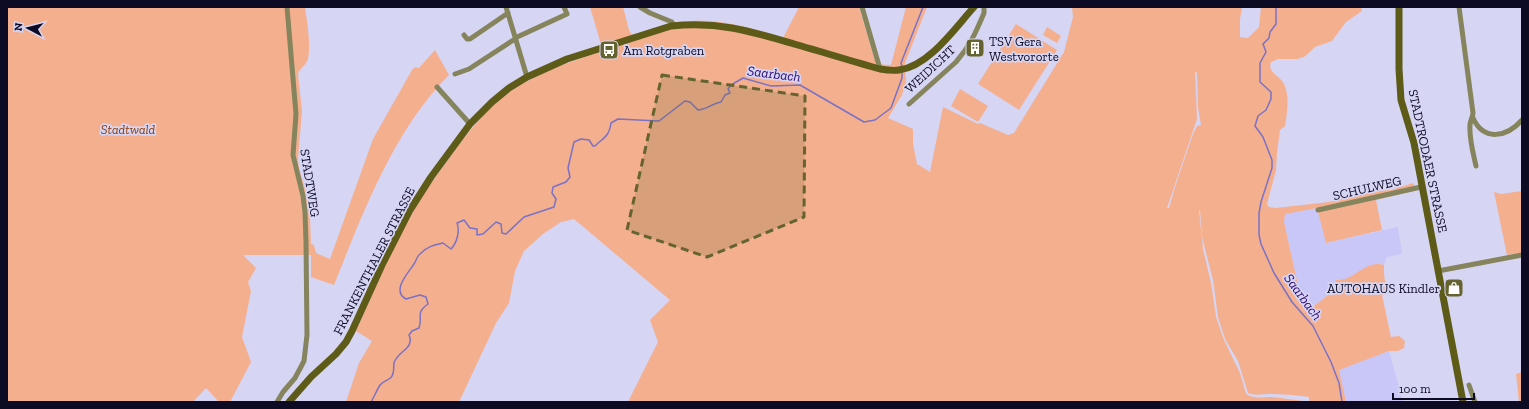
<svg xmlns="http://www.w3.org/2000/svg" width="1529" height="409" viewBox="0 0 1529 409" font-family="'Zilla Slab',serif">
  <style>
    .built { fill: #c8c7f7 }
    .green { fill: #f4af8e; fill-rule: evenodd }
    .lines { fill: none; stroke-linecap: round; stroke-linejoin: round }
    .stream { stroke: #7a72c6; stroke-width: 1.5 }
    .minor { stroke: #85845c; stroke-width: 5 }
    .secondary { stroke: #5e5b18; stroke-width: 7 }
    .marked { fill: #65632f; fill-opacity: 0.2; stroke: #65632f; stroke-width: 3; stroke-dasharray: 8 5; stroke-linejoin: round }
    .labels { text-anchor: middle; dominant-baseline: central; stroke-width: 3.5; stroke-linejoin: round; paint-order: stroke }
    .poi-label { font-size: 13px; fill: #0d0a23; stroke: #d6d5f3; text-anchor: start }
    .street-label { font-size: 13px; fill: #0d0a23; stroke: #d6d5f3 }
    .park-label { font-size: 13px; font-style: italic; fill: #8c3a04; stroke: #d6d5f3 }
    .water-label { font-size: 14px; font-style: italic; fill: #2b0671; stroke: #d6d5f3 }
  </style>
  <rect width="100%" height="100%" fill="#d6d5f3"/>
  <path class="built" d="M1317,208L1326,243L1398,227L1402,254L1387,257L1384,265L1380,264L1344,280H1335L1337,288L1309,310L1300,294L1284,222L1285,213Z
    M1389,351L1403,402H1346L1338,370Z"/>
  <path class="green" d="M7,7H305C307,22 311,44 308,59C306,66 300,67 298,74L302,111L298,159L299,169L305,188L310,217L311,244L314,245L316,253L330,259L373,139L412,70L415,67L419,68L435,50L449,75C393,131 363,213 334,285L311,277V255H243L256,268L248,282L251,291L242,337L251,362L230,402H219L206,388L193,402H7Z
    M590,7H623L629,30L632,35C651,31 674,23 693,21C724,19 753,29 783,38L799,7H859L876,64L891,65L906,7H927L905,63L906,82L902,95L888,118L913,129V144L917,164L930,172L943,107L978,124L980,123L1008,135L1014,133L1064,52L1073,17L1072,7H1242L1240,19V37L1248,38L1259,27L1261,7H1361L1362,11L1346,22L1332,41L1315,47L1304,57L1297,59H1278L1271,62C1267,73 1280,75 1284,84C1290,97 1287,113 1285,126L1280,130L1277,153L1276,170L1267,204L1269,207L1276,208L1329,202L1377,191L1391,190L1413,183L1417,190L1376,200L1382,230L1326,243L1317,208L1285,214L1284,222L1300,294L1309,310L1337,288L1335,280C1338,280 1342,280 1345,279C1357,275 1369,260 1384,265C1384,279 1383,283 1395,292L1382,295L1391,337L1399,336L1405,341L1404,348L1398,351H1389L1339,370L1346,402H628L658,342L650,320L670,300L574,219L561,222L543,234L524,251L515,271L509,303L496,323L459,402H346L359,363L372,341L356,331C374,291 391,248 414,210C426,189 441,170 455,150C472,128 490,104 514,89C542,71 572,61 603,51ZM1195,71L1197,73L1198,107L1201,125L1197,126L1193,134L1175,187L1169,208H1167L1197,119ZM1199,210H1200L1202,237L1213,280L1218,317L1225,339L1238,361L1248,393C1254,396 1264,394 1270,394C1283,394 1296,395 1309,397V402C1296,400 1284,398 1271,397C1262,397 1254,399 1246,394L1240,373L1224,340L1216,317L1211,283L1203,249Z
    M1016,24L1057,50L1019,110L978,84Z
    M1047,27L1061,36L1057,43L1043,35Z
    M960,89L988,106L978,122L951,106Z
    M1522,191V253L1507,255L1494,192L1501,194Z
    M1522,372V402H1519L1516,374Z"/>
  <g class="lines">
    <path class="stream" d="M1276,7V24L1270,32L1269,38L1263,44L1266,52L1260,63V82L1271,92V99L1266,110L1258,116L1255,126L1263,137L1272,160V168L1261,202L1259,213V235L1261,244L1274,273L1292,302L1313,326L1331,362L1339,383L1342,402
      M902,67L901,63L923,7
      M371,402C374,397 377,390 380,385C383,381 390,380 392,376C395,371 393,367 394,363C397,351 415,349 409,335L412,331L419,328C423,317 415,313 428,304L426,297L420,295L406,299C391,291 408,273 414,264C416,261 417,256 420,254C426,247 434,245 443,243L451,249C457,243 460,231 457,223L464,220L470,228L477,229V235L483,234L496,222L501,224L502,233L506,234L524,217L554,207L556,199L552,193L553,187L566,182L570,177L568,168L574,142L581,139L589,140L593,146H595C604,137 609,137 611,123L618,119L659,121L685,101L690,102L698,110C709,109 712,103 721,102L725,95L730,93L728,89L731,85L743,78L771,86L800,85L864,122L875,120L891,108L902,78V71"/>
    <path class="minor" d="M506,7L527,77
      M640,7L650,13L672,22L674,26
      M862,7L880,69
      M1459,7L1473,113C1473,117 1470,120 1470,125C1469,139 1473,152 1476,166
      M464,35L467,39H470L508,13
      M515,38L567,14L564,7
      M455,74L469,69L515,39
      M437,87L470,124
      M909,104L956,62C970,46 976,32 984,13V7
      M1473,118C1484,142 1507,137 1522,120
      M1318,210L1421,187
      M1438,271L1522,255
      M1469,385L1475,402
      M277,402L283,392L295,378L304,361L307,335L306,242L305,212L303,196L293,155L296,114L287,7"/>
    <path class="secondary" d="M1399,7V69L1401,100L1414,143L1463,402
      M289,402L311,377L336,354L346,342L352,331L382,265L410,210L431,177L470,124L492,102L509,88L527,77L567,59L671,26C718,21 750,31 794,44C823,52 851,61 880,69C886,70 893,71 899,70C929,66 955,28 974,7"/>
  </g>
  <path class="marked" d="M662,75L805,96L804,217L707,257L627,230Z"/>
  <defs>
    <g id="building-square" transform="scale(1)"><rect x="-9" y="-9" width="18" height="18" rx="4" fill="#65632f" stroke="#d6d5f3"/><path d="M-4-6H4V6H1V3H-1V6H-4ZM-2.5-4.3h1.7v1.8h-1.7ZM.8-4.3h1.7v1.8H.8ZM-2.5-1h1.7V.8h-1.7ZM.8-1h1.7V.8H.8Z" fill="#fff"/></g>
    <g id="bus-square" transform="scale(1)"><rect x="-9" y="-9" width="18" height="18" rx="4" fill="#65632f" stroke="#d6d5f3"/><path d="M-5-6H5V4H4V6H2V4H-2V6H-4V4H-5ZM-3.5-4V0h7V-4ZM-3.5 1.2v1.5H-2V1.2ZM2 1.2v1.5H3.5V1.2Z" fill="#fff"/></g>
    <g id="shop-square" transform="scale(1)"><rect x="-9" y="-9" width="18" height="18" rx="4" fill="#65632f" stroke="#d6d5f3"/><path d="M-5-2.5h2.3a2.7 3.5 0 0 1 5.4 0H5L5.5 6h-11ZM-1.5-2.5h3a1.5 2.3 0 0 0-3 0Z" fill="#fff"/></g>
  </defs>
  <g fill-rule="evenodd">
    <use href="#building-square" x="975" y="48"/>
    <use href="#bus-square" x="609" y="50"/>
    <use href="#shop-square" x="1454" y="288"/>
  </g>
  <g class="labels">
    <g class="poi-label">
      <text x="989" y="41">TSV Gera<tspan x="989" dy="15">Westvororte</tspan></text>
      <text x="623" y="50">Am Rotgraben</text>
      <text x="1440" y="288" text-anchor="end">AUTOHAUS Kindler</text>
    </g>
    <g class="street-label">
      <text transform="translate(930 69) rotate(-43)">WEIDICHT</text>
      <text transform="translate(1428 161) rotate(78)">STADTRODAER STRASSE</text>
      <text transform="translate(310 183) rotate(81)">STADTWEG</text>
      <text transform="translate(1367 188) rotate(-13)">SCHULWEG</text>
      <text transform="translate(374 261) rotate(-63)">FRANKENTHALER STRASSE</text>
    </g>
    <g class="park-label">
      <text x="128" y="129">Stadtwald</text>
    </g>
    <g class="water-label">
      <text transform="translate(774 74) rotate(7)">Saarbach</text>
      <text transform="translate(1303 297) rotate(54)">Saarbach</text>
    </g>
  </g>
  <rect width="1529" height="409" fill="none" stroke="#0d0a23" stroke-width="16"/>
  <g transform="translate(28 28) rotate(277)" stroke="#d6d5f3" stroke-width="3" paint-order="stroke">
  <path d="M0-3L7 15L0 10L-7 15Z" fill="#0d0a23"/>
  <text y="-6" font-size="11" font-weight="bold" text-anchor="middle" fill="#0d0a23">N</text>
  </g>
  <path d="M1393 393v6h81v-6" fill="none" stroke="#0d0a23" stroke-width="2"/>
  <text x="1399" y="393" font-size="12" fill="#0d0a23" stroke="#d6d5f3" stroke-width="3" paint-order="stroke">100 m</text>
</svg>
